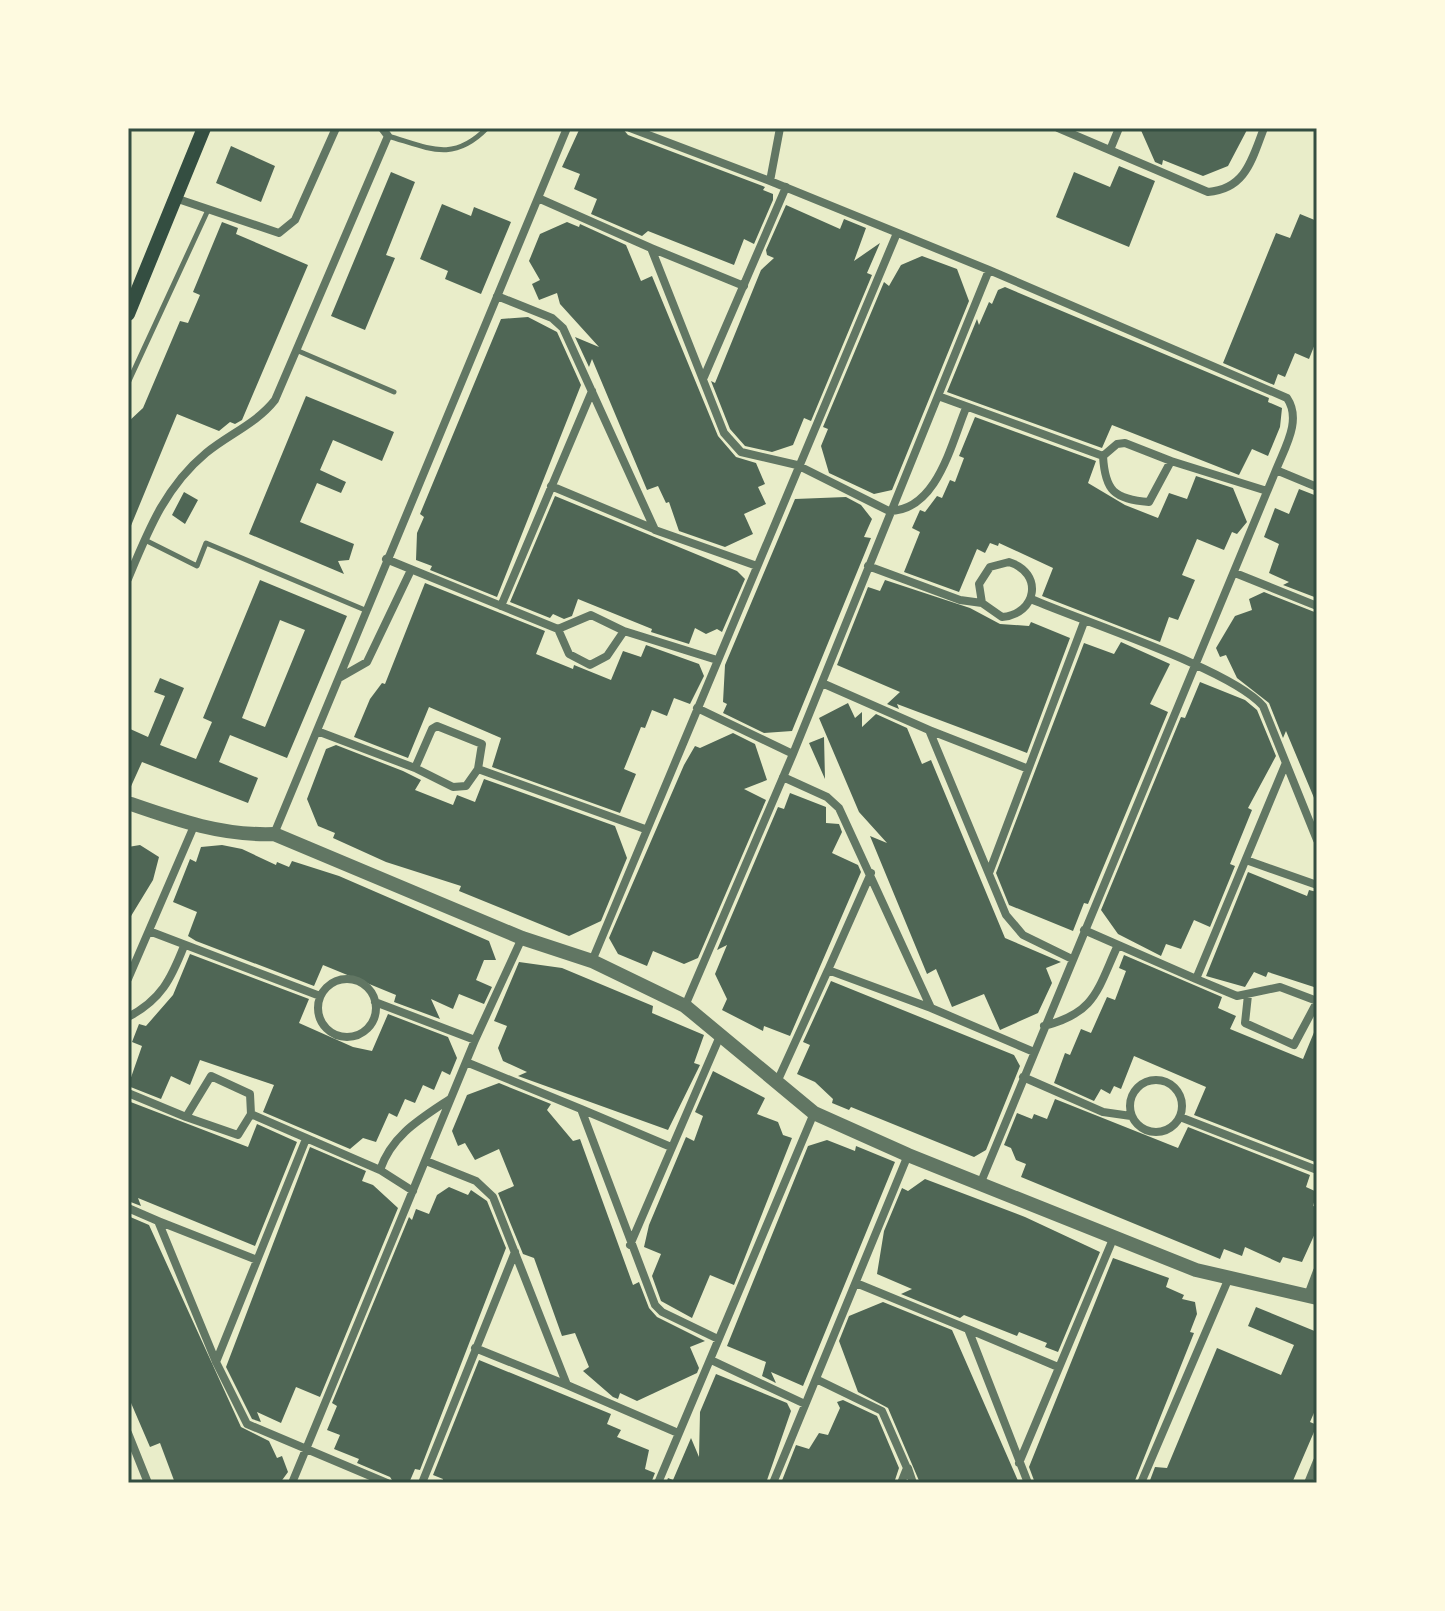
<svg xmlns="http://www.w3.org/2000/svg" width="1445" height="1611" viewBox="0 0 1445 1611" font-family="Lora,serif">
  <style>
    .building { fill: #4f6655; fill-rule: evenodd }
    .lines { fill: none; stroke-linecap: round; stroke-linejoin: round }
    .service { stroke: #617663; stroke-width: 5 }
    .minor { stroke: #617663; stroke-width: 8 }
    .tertiary { stroke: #617663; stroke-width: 14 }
    .secondary { stroke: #344e41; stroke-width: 14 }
    .neatline { fill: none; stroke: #344e41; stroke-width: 3 }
  </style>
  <rect width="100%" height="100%" fill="#e9edc9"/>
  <path class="building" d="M584,128H622L628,135L765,187L763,190L773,194V200L754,244L744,239L734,265L648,231L642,236L591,214L597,199L574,189L580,174L562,167L579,130Z
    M1140,128H1248L1228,166L1203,176L1163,160L1162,165L1155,162Z
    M231,146L275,166L261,202L216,183Z
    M1119,166L1155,181L1129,247L1056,217L1074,172L1110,187Z
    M391,172L415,182L386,255L395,258L365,330L331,316Z
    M442,204L471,216L474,207L511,222L481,294L445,279L448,271L420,259Z
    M786,205L840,229L844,219L866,228L854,261L880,243L867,273L872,275L811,421L804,418L793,445L772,452L745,446L730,429L711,381L715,383L761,270L774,258L767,255L766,250Z
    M1300,214L1317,221V339L1309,359L1295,353L1285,377L1278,374L1274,385L1223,363L1276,233L1290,238Z
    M222,222L238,228L236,234L308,265L242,420L235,424L230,422L219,431L177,414L128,533V422L143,408L180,321L188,323L200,295L193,292Z
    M567,222L579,227L580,224L626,245L641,281L652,276L718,436L736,457L756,463L765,484L758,487L766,504L744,514L753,534L725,547L679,531L669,502L666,503L658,486L647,490L592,359L589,367L575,337L599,347L560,304L557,293L539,300L532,284L540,280L529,261L540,234Z
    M922,256L957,269L969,301L892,490L874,494L829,473L821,446L828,429L823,427L884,282L889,286L901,265Z
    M1005,287L1269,398L1268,402L1282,408L1280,427L1268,456L1252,449L1239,475L1112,425L1102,448L947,392L977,319L979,325L989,302L992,304L998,290Z
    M528,317L557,332L581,385L497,597L430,570L432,566L416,560L417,533L424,517L420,514L501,319Z
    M306,396L394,432L382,461L333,440L320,470L346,482L341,493L317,483L300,522L354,544L349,560L338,561L344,574L249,534Z
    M975,417L1096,461L1088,483L1125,505L1158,518L1169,493L1187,499L1196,476L1233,488L1247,522L1237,534L1232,532L1224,550L1197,539L1182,575L1195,580L1178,620L1169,617L1160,642L1042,596L1053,568L999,543L998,546L990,543L985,553L977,549L959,592L904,572L920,532L912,528L920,510L925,512L937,496L942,498L950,480L955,482L964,458L959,456Z
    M1299,489L1317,496V598L1283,585L1289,582L1269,573L1279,544L1264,537L1275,508L1289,514Z
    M184,492L198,500L185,524L172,515Z
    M555,496L737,571L745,579L722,632L717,629L706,634L695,628L689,644L651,632L652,629L578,599L572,616L564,619L553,614L550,618L510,602Z
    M846,497L861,505L872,519L864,537L871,538L792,731L764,733L723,713L727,704L723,702L725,665L795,499Z
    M260,580L347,616L287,758L230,735L219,762L258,778L248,803L142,762L128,793V728L148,737L165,696L154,692L160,678L184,688L160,745L196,759L212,722L203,718ZM280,620L305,630L265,727L242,718Z
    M885,580L970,608L1000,624L1029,626L1031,622L1070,638L1027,753L897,704L899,709L887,704L900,692L837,665L868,587L880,591Z
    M425,583L545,631L536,654L573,669L574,665L611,680L623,651L641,657L646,645L699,664L704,676L690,704L674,698L667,716L652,710L645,728L641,727L624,769L636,774L620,813L492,767L501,738L429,707L408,758L354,737L370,699L382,683L385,684Z
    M1264,592L1317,613V805L1286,731L1283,738L1269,703L1237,678L1226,655L1220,657L1216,648L1235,616L1252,610L1249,599Z
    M1121,642L1170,664L1150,704L1168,712L1088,904L1084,903L1073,931L1009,905L996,873L1084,643L1114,654Z
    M1200,682L1245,700L1257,710L1276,756L1248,808L1252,810L1230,864L1235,866L1210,927L1194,920L1181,949L1166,944L1161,956L1118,934L1101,910L1181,717L1185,718Z
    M848,703L855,718L862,712V727L876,714L907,728L922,764L931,760L1005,938L1061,962L1046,968L1052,983L1038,1013L1000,1030L984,994L952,1007L936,969L927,974L870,836L887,843L859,812L819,718Z
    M733,733L755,744L767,780L744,789L766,800L698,958L684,964L653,951L647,966L618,954L609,938L684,765L695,746L700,748Z
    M824,737L825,779L809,743Z
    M336,745L403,771L421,780L415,790L453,805L457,795L475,802L484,779L615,826L627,858L601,921L569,936L459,891L461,886L386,862L333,838L335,833L318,826L307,799L326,749Z
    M790,793L826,807V823L839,824L842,832L832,853L858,865L861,872L790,1036L764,1026L763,1031L722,1010L727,999L715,974L727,945L717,950L778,807L784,809Z
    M140,845L159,857L153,880L128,921V847Z
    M222,845L242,849L276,865L277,862L289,867L292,861L339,876L489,941L496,960H484L476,980L492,987L484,1004L459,994L453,1009L431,999L440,1019L394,1002L396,995L323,965L314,986L196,941L188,936L197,912L173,902L190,859L196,862L201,847Z
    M1248,872L1307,896L1309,890L1317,892V988L1268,972L1266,977L1254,972L1245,987L1206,976Z
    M190,954L309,999L299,1023L353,1047L372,1051L388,1014L448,1037L457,1058L450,1075L442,1071L434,1090L423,1085L415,1103L405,1099L397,1117L389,1113L376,1142L363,1138L350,1149L263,1112L274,1085L200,1060L190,1085L171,1076L161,1099L128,1086L142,1046L132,1042L139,1024L146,1026L173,995Z
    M1124,955L1222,997L1218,1008L1236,1016L1230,1029L1303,1059L1317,1025L1315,1162L1194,1115L1206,1087L1134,1056L1121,1089L1114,1086L1110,1094L1101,1089L1094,1101L1054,1083L1065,1053L1070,1055L1081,1029L1091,1033L1107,997L1115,1000L1126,971L1119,968Z
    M519,962L562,968L653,1006L652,1013L704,1035L694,1063L700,1065L668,1130L518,1076L527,1072L503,1061L498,1048L507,1026L494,1021Z
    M831,981L1014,1055L1020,1066L986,1150L974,1157L851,1107L849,1110L832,1103L833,1099L815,1082L797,1074L810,1045L803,1042Z
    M713,1071L765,1098L757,1114L778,1122L783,1135L792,1138L734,1285L710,1275L692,1318L661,1301L652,1276L661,1254L644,1247L649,1225L686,1137L694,1141L703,1116L695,1112Z
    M499,1083L551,1104L547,1110L573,1141L580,1139L633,1285L639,1282L649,1308L657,1317L705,1341L690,1347L699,1368L697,1373L637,1401L620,1393L618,1399L613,1397L583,1371L589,1367L575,1333L562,1336L534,1258L523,1254L498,1193L514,1186L499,1149L475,1160L465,1143L458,1146L452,1131L467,1095Z
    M1055,1099L1178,1148L1188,1127L1310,1175L1306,1187L1317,1192L1313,1206L1317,1207V1229L1302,1262L1283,1257L1280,1263L1245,1247L1242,1256L1224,1249L1220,1259L1021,1177L1026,1164L1016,1160L1011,1148L1004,1145L1017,1113L1032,1119L1034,1114L1047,1119Z
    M128,1101L248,1147L257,1124L297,1142L255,1246L138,1198L141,1206L128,1201Z
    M827,1140L855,1151L856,1146L895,1162L803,1386L771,1372L776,1383L762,1376L766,1362L727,1346L808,1146Z
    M310,1147L366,1171L362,1181L373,1185L398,1208L320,1397L296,1387L281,1423L257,1412L261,1422L252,1419L226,1367Z
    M925,1179L1025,1217L1100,1252L1058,1352L1045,1347L1047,1343L1019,1332L1017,1336L964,1315L960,1318L901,1294L912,1289L877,1274L884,1231L902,1188L908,1191Z
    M449,1187L468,1195L471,1190L487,1201L506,1248L420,1470L415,1469L409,1483H394L390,1477L357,1463L359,1459L334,1449L340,1435L327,1430L337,1406L332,1403L409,1217L412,1220L416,1209L429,1214L437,1195Z
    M128,1216L149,1225L241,1427L269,1441L277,1458L282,1456L288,1472L280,1483H175L160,1443L150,1447L128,1396Z
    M1113,1258L1169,1278L1166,1287L1184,1295L1182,1299L1195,1302L1197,1314L1190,1332L1194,1333L1134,1483H1035L1029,1467Z
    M883,1302L952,1330L1019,1483H920L888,1408L858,1392L839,1341L849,1316Z
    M1256,1307L1317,1332V1406L1310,1422L1317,1425L1292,1483H1149L1155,1467L1167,1468L1217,1348L1281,1375L1294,1345L1248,1326Z
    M479,1360L611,1414L607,1424L621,1430L617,1437L649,1450L645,1469L655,1473L651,1483H442L443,1479L433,1475Z
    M716,1374L787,1403L791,1411L766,1483H666L668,1478L673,1480L691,1438L699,1457L700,1412Z
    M843,1400L877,1416L899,1468L894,1483H781L796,1445L809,1449L819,1433L828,1435L840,1408L837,1402Z"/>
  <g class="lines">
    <path class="service" d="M388,136C429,148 453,163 487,128
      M296,350L394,392
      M128,383L208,210
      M145,540L197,566L206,543L365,610"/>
    <path class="minor" d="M630,128L770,181L989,270L1287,398C1302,420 1285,447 1276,470L1317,487
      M1058,128L1208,192C1246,189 1252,159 1264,128
      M1110,150L1119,128
      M770,181L780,128
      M175,198L279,233L295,220L336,128
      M538,198L651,248L724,433L741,452L797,465L889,511C937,511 951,444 966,408
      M651,248L744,286
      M497,296L552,318L563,328L655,530L757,566
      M704,377L786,187
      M938,396L1103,456
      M1125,443L1171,461L1149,502C1114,499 1105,491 1103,456L1117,444Z
      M1171,461L1267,491
      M551,486L654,529
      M386,559L558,629
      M868,566L960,600L982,603L1002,617C1037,614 1044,573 1009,562L990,567L979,584L982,603
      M1235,573L1317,606
      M128,579C148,531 165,487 206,453C229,434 256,424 275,400L388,136L382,128
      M1031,599C1084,622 1231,669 1263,706L1317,840
      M501,606L592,391
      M591,615L624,631L607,656L590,665L569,654L558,629Z
      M624,631L717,660
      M339,678L367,662L411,570
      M822,683L929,730L1006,915L1023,935L1072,959
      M697,708L793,754
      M437,726L482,744L478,769L466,786L453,787L415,768L432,729Z
      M929,730L1026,768
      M317,731L415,768
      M478,769L645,829
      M783,777L827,797L839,808L931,1008L1034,1052
      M274,834L567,128
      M1246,860L1317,885
      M989,873L1084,622
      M1084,930L1196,979L1285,765
      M149,931L320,996
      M592,961L897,233
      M828,970L871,873
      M128,979L194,826
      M1196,979L1237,996L1280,987L1317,1001
      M318 1008a29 29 0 1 1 58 0a29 29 0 1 1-58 0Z
      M1248,995L1245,1023L1294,1045L1317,1002
      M375,1002L475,1040
      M685,1006L793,754L989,270
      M128,1017C161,1000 171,979 184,946
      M1044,1026C1095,1013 1097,991 1117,947
      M466,1062L581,1109L655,1305L662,1312L718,1339
      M211,1076L250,1094L251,1114L238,1135L186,1117Z
      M1023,1077L1103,1112L1131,1116
      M1130 1106a26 26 0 1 1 52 0a26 26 0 1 1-52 0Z
      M777,1082L828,970L931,1008
      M128,1093L186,1117
      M581,1109L671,1147
      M251,1114L380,1170L413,1191
      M1180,1117L1317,1170
      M426,1161L476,1181L493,1197L567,1385L678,1433
      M380,1170C392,1135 420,1119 450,1099
      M981,1182L1276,470
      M128,1208L158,1221L216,1362L247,1424L387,1483
      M158,1221L257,1260
      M630,1245L720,1036
      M856,1283L968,1329L1028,1483
      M1308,1295L1317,1271
      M968,1329L1058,1367
      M475,1348L567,1385
      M711,1360L805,1404
      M216,1362L306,1139
      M816,1379L882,1411L907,1468L901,1483
      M128,1433L148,1483
      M1019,1463L1113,1239
      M908,1468L913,1483
      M292,1483L475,1040L522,938
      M422,1483L515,1252
      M658,1483L814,1113
      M773,1483L908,1155
      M1141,1483L1228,1280
      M1308,1483L1317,1461"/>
    <path class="tertiary" d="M128,803C177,820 222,836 274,834L522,938L592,961L685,1006L814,1113L908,1155L1196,1270L1317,1298"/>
    <path class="secondary" d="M128,314L204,128"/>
  </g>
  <rect width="1445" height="1611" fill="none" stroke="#fefae0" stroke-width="260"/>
  <rect x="130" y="130" width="1185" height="1351" class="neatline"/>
</svg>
